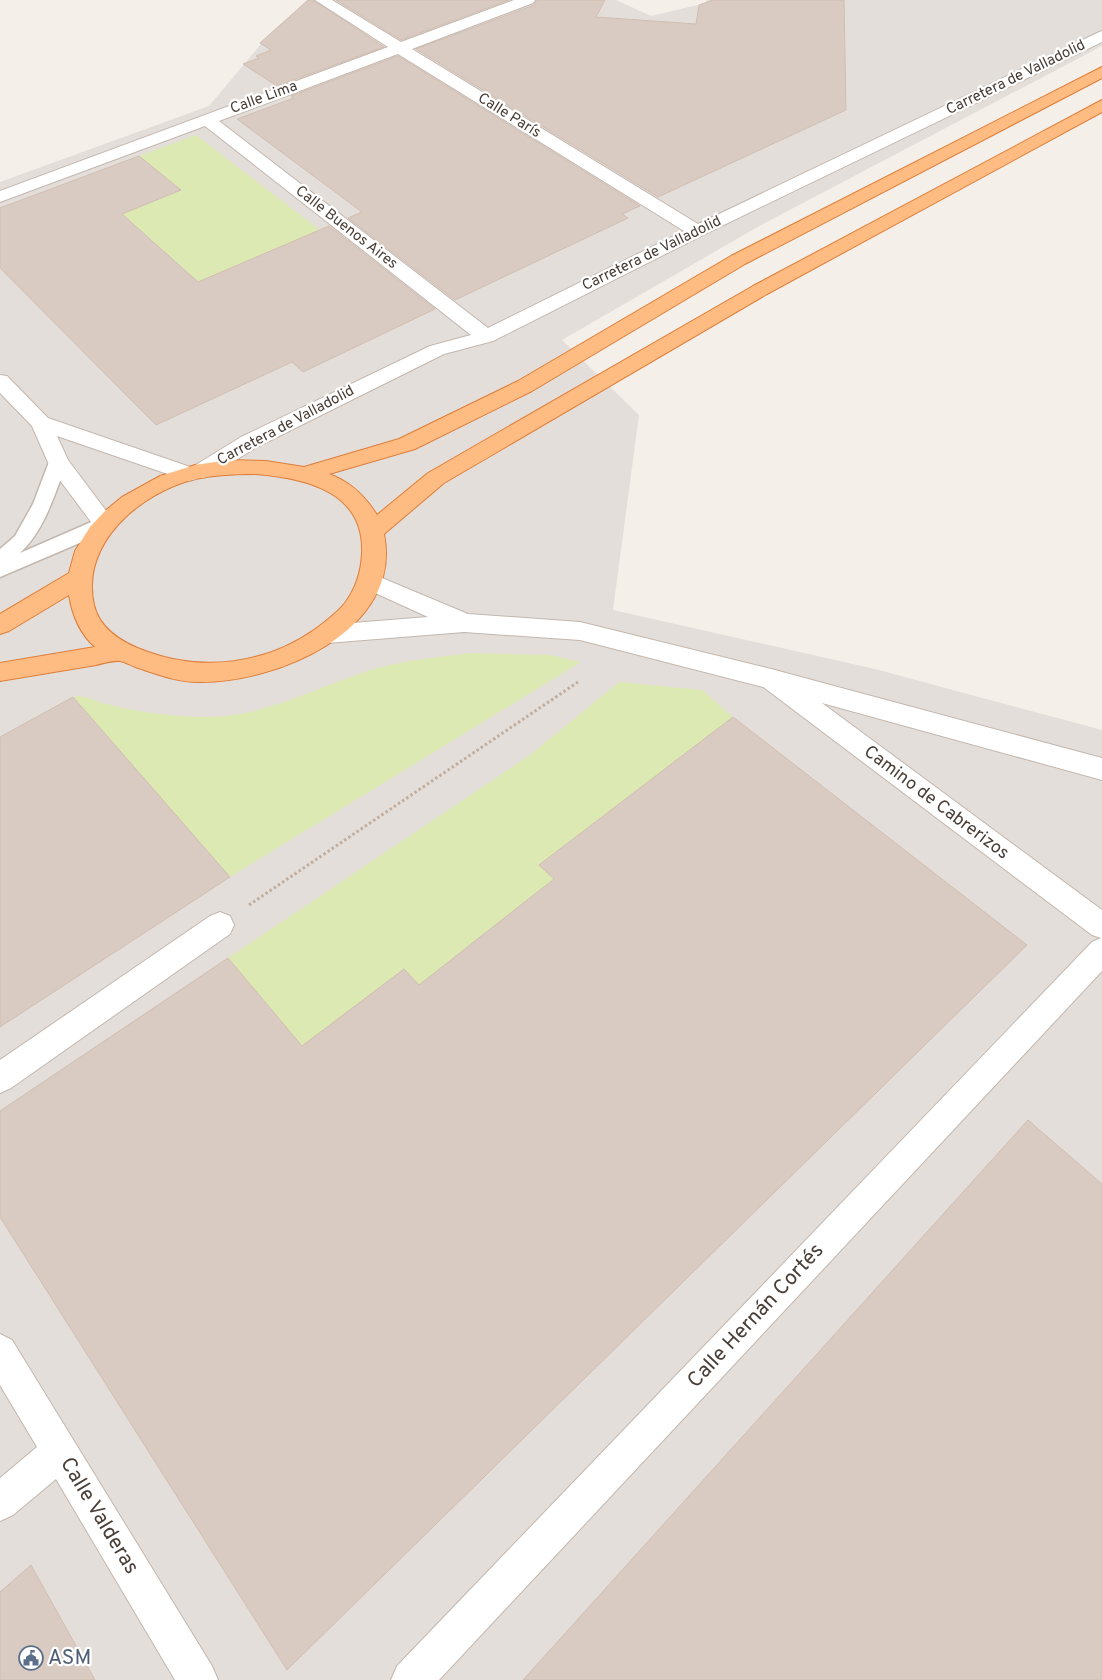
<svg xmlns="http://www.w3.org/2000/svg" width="1102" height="1680" viewBox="0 0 1102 1680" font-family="Overpass,sans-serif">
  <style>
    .industrial { fill: #e4deda }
    .green { fill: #dce9b2 }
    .building { fill: #d9cbc1; stroke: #d1beb1 }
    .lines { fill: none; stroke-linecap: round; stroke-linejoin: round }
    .service-casing { stroke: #c3b7ae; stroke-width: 3 }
    .minor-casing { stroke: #c3b7ae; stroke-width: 2 }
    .tertiary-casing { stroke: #c3b7ae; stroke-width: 2 }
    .trunk-casing { stroke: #de7e3a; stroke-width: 2 }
    .path { stroke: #c2ad9d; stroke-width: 3; stroke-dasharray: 2.5 2.5; stroke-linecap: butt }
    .service { fill: #fff; fill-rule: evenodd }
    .minor { fill: #fff; fill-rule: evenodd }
    .tertiary { fill: #fff; fill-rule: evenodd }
    .trunk { fill: #febc82; fill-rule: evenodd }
    .labels { text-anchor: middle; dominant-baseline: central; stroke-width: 4.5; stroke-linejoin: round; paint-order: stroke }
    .far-street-label { font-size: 15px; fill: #483e37; stroke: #fff }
    .street-label { font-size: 18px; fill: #483e37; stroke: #fff }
    .near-street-label { font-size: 21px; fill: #483e37; stroke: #fff }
    .near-service-label { font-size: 21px; fill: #4e5e75; stroke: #fff; text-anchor: start }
  </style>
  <rect width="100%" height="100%" fill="#f4efe9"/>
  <path class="industrial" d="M308,0H616L651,16L706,3L707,0H1102V46L761,225L562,340L639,415L613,610L875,669L1102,730V1680H0V182L209,106L261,44Z"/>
  <path class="green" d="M196,135L320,230L198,282L122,214L181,191L139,156Z
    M471,653L549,655L581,662L230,877L73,697C83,694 95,701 106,704C138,712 174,717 207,717C266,717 318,686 374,669C405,660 439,657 471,653Z
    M619,682L702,690L733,717L539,865L554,879L419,985L302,1046L228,958L530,755Z"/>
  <path class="building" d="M308,0H313L384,47L277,86L243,64L259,58L256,56L271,50L260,43Z
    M336,0H509L401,40Z
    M537,0H605L596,17L696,24L699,5L713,0H844L846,110L658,197L416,49L534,5Z
    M398,56L640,206L622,214L628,218L455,300L348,218L362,212L237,119L294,98L291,96Z
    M139,156L181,190L122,214L198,282L329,226L435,309L303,372L292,362L156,425L0,268V208Z
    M73,697L230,877L0,1027V737Z
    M733,717L1027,945L287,1670L0,1217V1111L228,958L302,1046L404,969L419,985L554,879L539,865Z
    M1028,1120L1102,1184V1680H523Z
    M31,1565L95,1680H0V1592Z"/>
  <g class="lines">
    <g class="service-casing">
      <path id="service" d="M58,456L64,458L67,462C55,493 45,530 20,553L96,520L103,519L110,520L112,525L110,530L0,577V549L15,536L33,504L49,462L52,458Z"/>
    </g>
    <g class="minor-casing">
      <path id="minor" d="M315,0H332L401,42L514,0H535L533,3L412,49L698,224L1097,33L1102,31V42L703,235L493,341L444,354L257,447L210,476L202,478L194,476L191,471L194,466L241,437L430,346L471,335L205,126L0,202V191L388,47ZM398,54L684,231L488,328L219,121Z
        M771,669L780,672L1102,910V971L439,1680H391L397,1666L1092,942L1101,938L1092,935L762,686L758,679L762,672Z
        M220,912L230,916L234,925L230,934L11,1088L0,1093V1060L210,916Z
        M0,1334L12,1340L212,1666L218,1680H175L56,1479L13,1515L0,1521V1478L37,1447L0,1385Z"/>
    </g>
    <g class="tertiary-casing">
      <path id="tertiary" d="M0,375L7,376L48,418L196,469L199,474L196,479L188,481L57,436L68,460L116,524L113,530L105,532L97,530L50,467L32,426L0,393Z
        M370,573L468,614L580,622L771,669L1102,758V780L771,689L580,640L464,632L327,643L318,640L315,634L318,628L327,625L428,617L362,587L358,581L362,575Z"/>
    </g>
    <g class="trunk-casing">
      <path id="trunk" d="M1102,67V78L745,264L532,391L415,449L329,474C351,482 365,496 377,515L428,473L753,286L1102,100V112L767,294L444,483L384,534C404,631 274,684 197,682C177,682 157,674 138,668C132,666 126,662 120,661C111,660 99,665 90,666C60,671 30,676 0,681V663L95,647C80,634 72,614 69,595L9,631L0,634V614L69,573L75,551L90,527L105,511L122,497L160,476L195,465L229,460L266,461L304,467L399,439L518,381L731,256ZM255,474C305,478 365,491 362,554C361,572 356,588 345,603C337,613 325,622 314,630C265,664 204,672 148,652C125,644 100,631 94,605C80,543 140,493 195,479C214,475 235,474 255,474Z"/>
    </g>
    <path class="path" d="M249,905L578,682"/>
    <use href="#service" class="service"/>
    <use href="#minor" class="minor"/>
    <use href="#tertiary" class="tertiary"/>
    <use href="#trunk" class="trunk"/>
  </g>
  <defs>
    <g id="civic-ring" transform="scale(1.25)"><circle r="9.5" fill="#fff" stroke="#5c6f8a" stroke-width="1.5"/><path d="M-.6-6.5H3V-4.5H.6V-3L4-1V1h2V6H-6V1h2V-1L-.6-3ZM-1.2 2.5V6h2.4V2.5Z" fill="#5c6f8a"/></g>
  </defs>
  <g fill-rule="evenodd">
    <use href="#civic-ring" x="31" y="1658"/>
  </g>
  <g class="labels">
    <g class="far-street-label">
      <text transform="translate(1016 78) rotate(-26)">Carretera de Valladolid</text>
      <text transform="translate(264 98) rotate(-20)">Calle Lima</text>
      <text transform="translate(509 116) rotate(32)">Calle París</text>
      <text transform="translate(346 228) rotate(38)">Calle Buenos Aires</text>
      <text transform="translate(652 254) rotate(-26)">Carretera de Valladolid</text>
      <text transform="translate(286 426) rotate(-28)">Carretera de Valladolid</text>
    </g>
    <g class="street-label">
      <text transform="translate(936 803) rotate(37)">Camino de Cabrerizos</text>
    </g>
    <g class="near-street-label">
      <text transform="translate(756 1316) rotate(-47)">Calle Hernán Cortés</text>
      <text transform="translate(99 1516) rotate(59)">Calle Valderas</text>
    </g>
    <g class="near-service-label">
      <text x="48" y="1658">ASM</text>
    </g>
  </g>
</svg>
